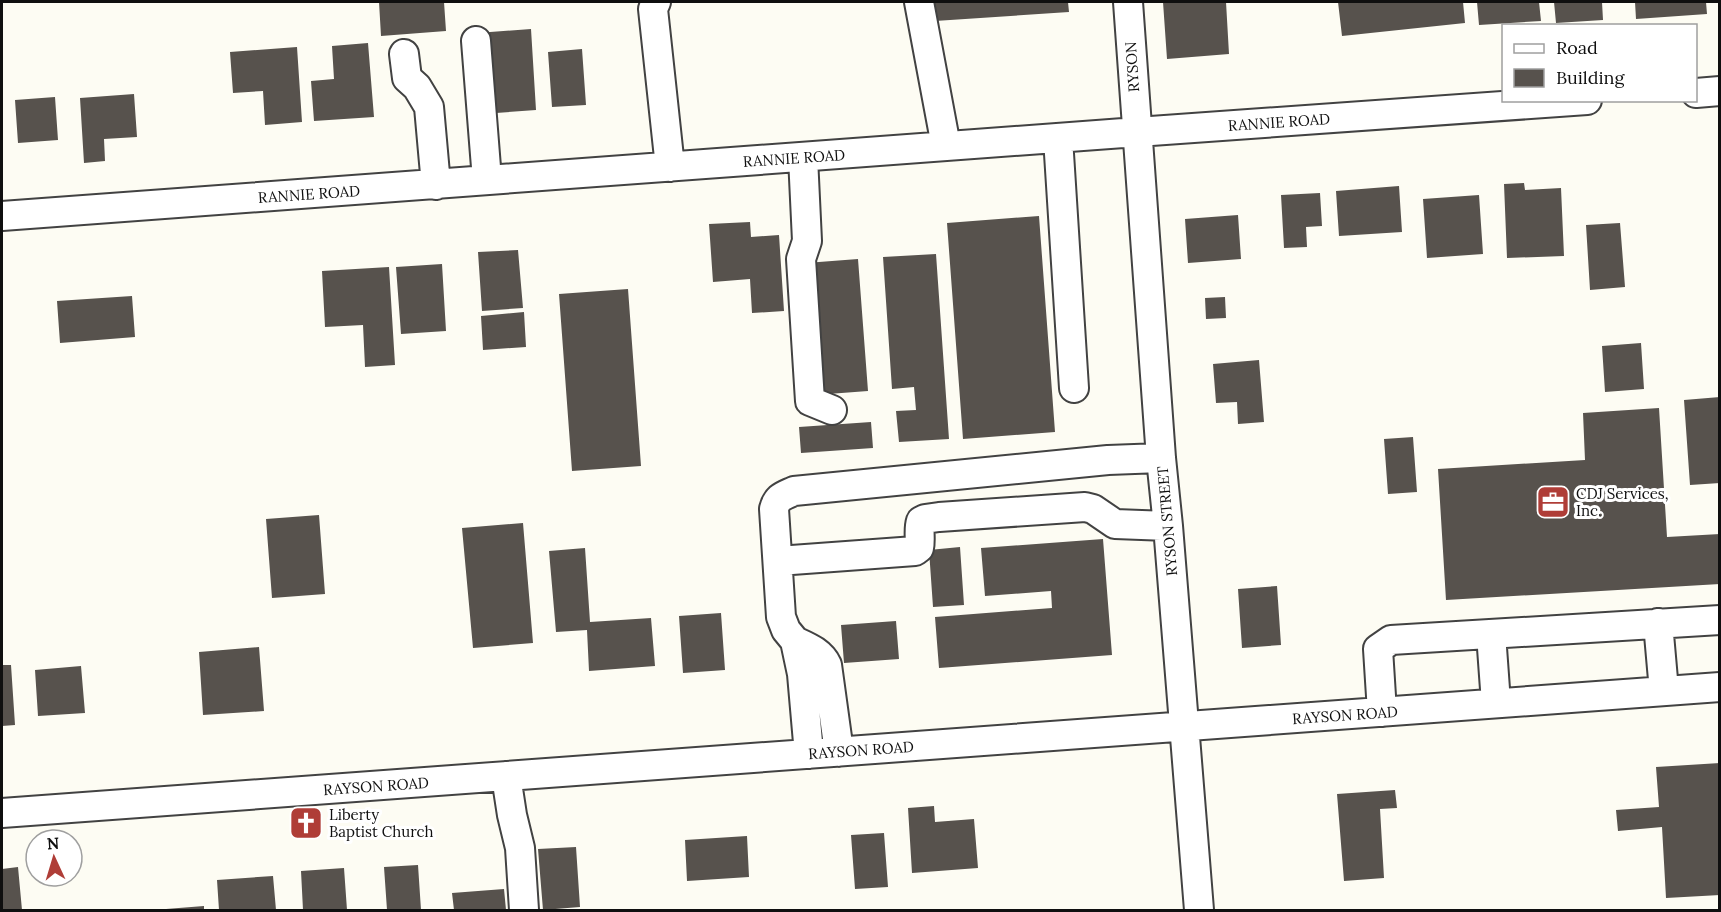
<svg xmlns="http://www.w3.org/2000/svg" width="1721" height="912" viewBox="0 0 1721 912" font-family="Lora,serif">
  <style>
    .building { fill: #57524d }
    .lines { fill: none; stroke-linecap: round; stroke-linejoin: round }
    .minor-casing { stroke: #424242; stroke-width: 32 }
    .minor { stroke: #fff; stroke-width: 28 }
    .labels { text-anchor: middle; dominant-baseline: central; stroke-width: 6; stroke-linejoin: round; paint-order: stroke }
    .street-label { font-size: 15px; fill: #0f0f0f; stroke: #fff }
    .poi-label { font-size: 15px; fill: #0f0f0f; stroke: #fff; text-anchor: start }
  </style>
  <rect width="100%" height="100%" fill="#fdfcf3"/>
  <path class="building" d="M379,2H444L446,31L381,36Z
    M934,2H1068L1069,12L935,21Z
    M1163,2H1226L1229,54L1167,59Z
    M1338,2H1463L1465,23L1342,36Z
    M1477,2H1539L1541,21L1479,25Z
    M1554,2H1602L1603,20L1556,23Z
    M1635,2H1706L1707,14L1636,19Z
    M531,29L536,110L482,114L477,33Z
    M368,43L374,117L314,121L311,81L334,79L332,46Z
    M297,47L302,122L265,125L263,91L233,93L230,52Z
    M582,49L586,105L552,107L548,52Z
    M134,94L137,137L104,139L105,161L84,163L80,98Z
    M55,97L58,140L18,143L15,100Z
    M1524,183L1525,190L1561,188L1564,256L1507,258L1504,184Z
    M1399,186L1402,232L1339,236L1336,191Z
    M1320,193L1322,226L1306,227L1307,247L1284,248L1281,195Z
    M1479,195L1483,254L1427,258L1423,199Z
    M1238,215L1241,259L1188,263L1185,219Z
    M1039,216L1055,432L963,439L947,223Z
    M750,222L751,237L779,235L784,311L752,313L750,279L713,282L709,224Z
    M1620,223L1625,287L1590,290L1586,225Z
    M518,250L523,308L482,311L478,252Z
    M936,254L949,439L899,442L896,411L916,410L914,387L892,389L883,257Z
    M858,259L868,391L815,395L806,263Z
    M442,264L446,331L401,334L396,267Z
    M389,267L395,365L365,367L363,325L325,327L322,271Z
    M628,289L641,466L572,471L559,294Z
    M132,296L135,337L60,343L57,301Z
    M1225,297L1226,318L1206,319L1205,298Z
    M524,312L526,347L483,350L481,316Z
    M1641,343L1644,389L1605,392L1602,346Z
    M1259,360L1264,422L1238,424L1237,402L1216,403L1213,364Z
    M1720,397V483L1690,485L1684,400Z
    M1659,408L1667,537L1720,534V584L1446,600L1438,469L1585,460L1583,413Z
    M871,422L873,448L801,453L799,427Z
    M1413,437L1417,492L1388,494L1384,439Z
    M319,515L325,594L272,598L266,519Z
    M523,523L533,643L473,648L462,528Z
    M1103,539L1112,655L939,668L935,617L1052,608L1051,591L985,596L981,548Z
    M960,547L964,605L933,607L929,550Z
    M585,548L590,622L651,618L655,666L589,671L587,630L556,632L549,551Z
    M1277,586L1281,645L1242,648L1238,589Z
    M721,613L725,670L683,673L679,616Z
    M896,621L899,659L844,663L841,625Z
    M259,647L264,711L203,715L199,652Z
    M2,665H11L15,725L2,726Z
    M81,666L85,713L38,716L35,670Z
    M1720,763V895L1666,898L1662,827L1618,831L1616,810L1659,807L1656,767Z
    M1395,790L1397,808L1380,809L1384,878L1344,881L1337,794Z
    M934,806L935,822L974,819L978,868L912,873L908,808Z
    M884,833L888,887L855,889L851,835Z
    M747,836L749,877L687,881L685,840Z
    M576,847L580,907L543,910L538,849Z
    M418,865L421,910H387L384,867Z
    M18,867L22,910H2V869Z
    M344,868L347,910H303L301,871Z
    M273,876L276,910H219L217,880Z
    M504,889L506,910H454L452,893Z
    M204,906V910H166V909Z"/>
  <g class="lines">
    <g class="minor-casing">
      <path id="minor" d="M656,2L653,9L670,167
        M919,2L946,146
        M1128,2L1161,458L1168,526L1199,910
        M476,41L487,180
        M404,54L407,78L417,87L429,107L436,185
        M1696,93L1720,91
        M1058,138L1074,388
        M803,157L807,241L801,259L810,401L832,410
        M2,216L1137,132L1587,100
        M778,561L915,551L919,548C921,539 918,530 921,521L925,519L939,517L1085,507L1093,509L1115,524L1168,526
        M1658,623L1664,691
        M1491,634L1496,703
        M795,641C808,647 821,652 827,665L839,752
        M1382,712L1378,649L1391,640L1720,620
        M809,754L802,674L795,641L786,630L781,617L774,509C777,497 783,496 794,491L1108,460L1161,458
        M506,776L512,815L520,848L524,910
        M2,813L1720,687"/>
    </g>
    <use href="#minor" class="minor"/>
  </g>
  <defs>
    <g id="office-square" transform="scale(1.725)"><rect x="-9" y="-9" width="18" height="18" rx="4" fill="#af3d37" stroke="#fff"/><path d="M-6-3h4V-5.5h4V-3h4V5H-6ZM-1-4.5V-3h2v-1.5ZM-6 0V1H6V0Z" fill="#fff"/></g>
    <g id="church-square" transform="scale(1.725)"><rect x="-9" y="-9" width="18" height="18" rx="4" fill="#af3d37" stroke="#fff"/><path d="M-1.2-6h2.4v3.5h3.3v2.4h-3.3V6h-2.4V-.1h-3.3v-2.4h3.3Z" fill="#fff"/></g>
  </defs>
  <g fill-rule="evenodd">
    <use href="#office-square" x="1553" y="502"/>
    <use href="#church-square" x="306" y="823"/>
  </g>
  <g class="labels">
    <g class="street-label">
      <text transform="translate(1132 67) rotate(-94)">RYSON</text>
      <text transform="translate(1279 122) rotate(-4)">RANNIE ROAD</text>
      <text transform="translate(794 158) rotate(-4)">RANNIE ROAD</text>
      <text transform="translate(309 194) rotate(-4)">RANNIE ROAD</text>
      <text transform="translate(1167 521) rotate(-95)">RYSON STREET</text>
      <text transform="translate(1345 715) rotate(-4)">RAYSON ROAD</text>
      <text transform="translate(861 750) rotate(-4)">RAYSON ROAD</text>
      <text transform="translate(376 786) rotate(-4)">RAYSON ROAD</text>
    </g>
    <g class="poi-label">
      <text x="1576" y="493">CDJ Services,<tspan x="1576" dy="17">Inc.</tspan></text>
      <text x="329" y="814">Liberty<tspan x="329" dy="17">Baptist Church</tspan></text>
    </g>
  </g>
  <rect width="1721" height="912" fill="none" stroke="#0f0f0f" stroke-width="6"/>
  <rect x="1502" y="24" width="195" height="78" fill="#ffffff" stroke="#9f9f9f" stroke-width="1.5"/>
  <rect x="1514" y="44" width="30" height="9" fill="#ffffff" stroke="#9f9f9f" stroke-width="1.5"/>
  <text x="1556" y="54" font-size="18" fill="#0f0f0f">Road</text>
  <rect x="1514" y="69" width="30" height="18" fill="#57524d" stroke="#9f9f9f" stroke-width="1.5"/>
  <text x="1556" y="84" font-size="18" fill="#0f0f0f">Building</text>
  <g transform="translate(54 858) rotate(356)"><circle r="28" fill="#ffffff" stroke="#9f9f9f" stroke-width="1.5"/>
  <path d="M0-4.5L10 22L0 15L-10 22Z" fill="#af3d37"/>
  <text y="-9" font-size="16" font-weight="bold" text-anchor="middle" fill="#0f0f0f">N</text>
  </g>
</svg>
